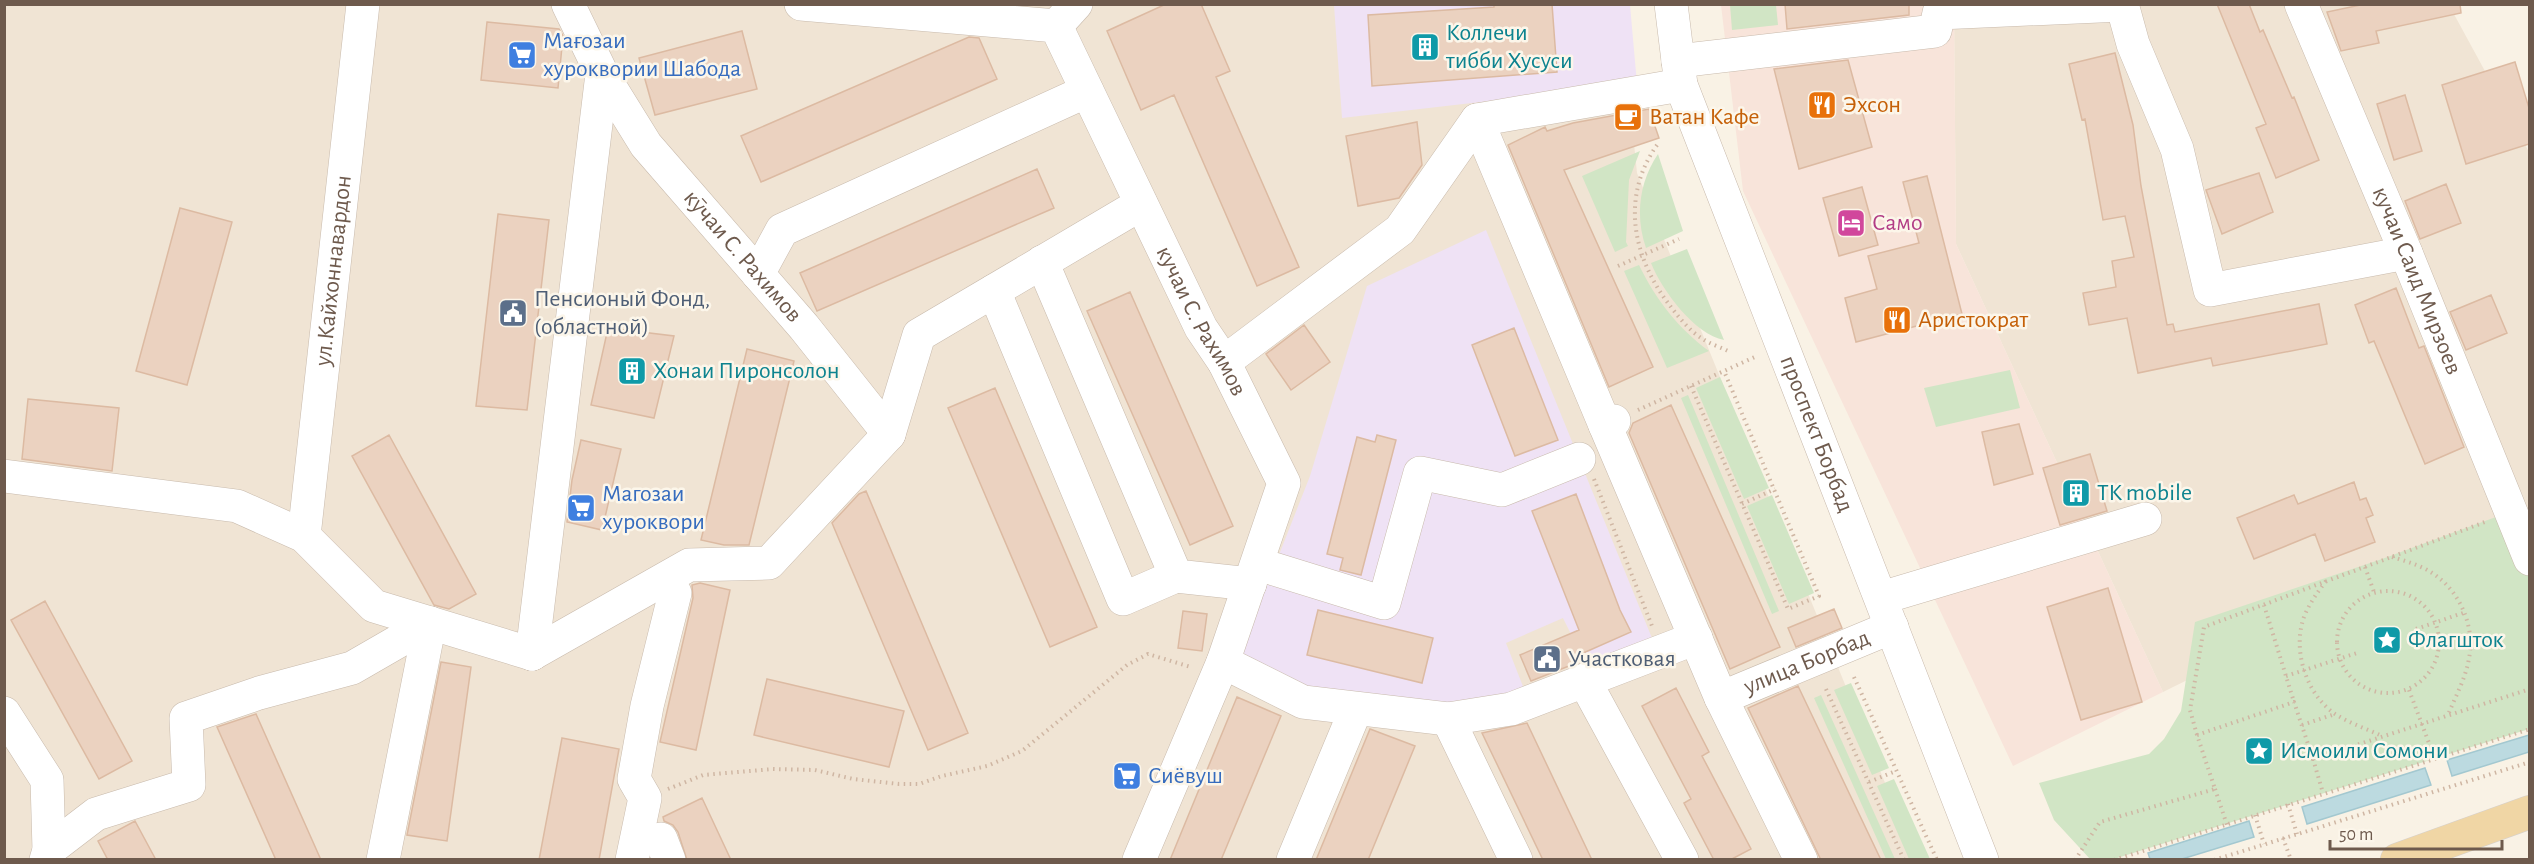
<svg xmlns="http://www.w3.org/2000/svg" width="2534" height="864" viewBox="0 0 2534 864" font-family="'Alegreya Sans',sans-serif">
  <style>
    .residential { fill: #f0e4d4 }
    .commercial { fill: #f8e4da }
    .education { fill: #efe2f5 }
    .green { fill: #d1e5c5 }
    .water { fill: #bcdae0; stroke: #a3c8d0; stroke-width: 1.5 }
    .building { fill: #ebd2c0; stroke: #dcbaa2; stroke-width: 1.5 }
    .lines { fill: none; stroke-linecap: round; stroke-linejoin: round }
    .minor-casing { stroke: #c8baac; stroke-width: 34 }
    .major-casing { stroke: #d6d1cd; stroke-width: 34 }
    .path { stroke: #cfb6a3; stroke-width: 4; stroke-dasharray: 1.5 4.5; stroke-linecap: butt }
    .minor { stroke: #fff; stroke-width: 33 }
    .major { stroke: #f0d6a5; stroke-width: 33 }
    .labels { text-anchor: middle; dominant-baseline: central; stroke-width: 5; stroke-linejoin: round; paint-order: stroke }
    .culture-label { font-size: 24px; fill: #0d838f; stroke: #fcf6ea; text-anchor: start }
    .shop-label { font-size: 24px; fill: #366cbe; stroke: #fcf6ea; text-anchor: start }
    .food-label { font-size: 24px; fill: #c56008; stroke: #fcf6ea; text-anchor: start }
    .hotel-label { font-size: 24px; fill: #b23c85; stroke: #fcf6ea; text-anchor: start }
    .street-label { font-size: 24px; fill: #6e5a4d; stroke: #fcf6ea }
    .service-label { font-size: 24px; fill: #4e5e75; stroke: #fcf6ea; text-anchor: start }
  </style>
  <rect width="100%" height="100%" fill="#f9f2e5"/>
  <path class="residential" d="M5,4L1620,5L1637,173L1916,859L5,860Z
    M1954,5H2449L2529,152V511L2163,692L1956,244Z"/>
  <path class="commercial" d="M1721,5H1954L1956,244L2163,692L2013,766L1743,191Z"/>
  <path class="education" d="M1334,5H1630L1637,84L1342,118Z
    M1486,230L1654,643L1589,670L1563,618L1506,643L1524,689L1465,706L1306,695L1238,659L1310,476L1367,286Z"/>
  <path class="green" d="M1730,5H1776L1778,25L1732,30Z
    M1640,151L1629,180L1626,242L1628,246L1615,252L1582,176Z
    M1658,154L1683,231L1646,248C1635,217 1639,182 1658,154Z
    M1687,249L1724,340C1695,335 1661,289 1651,263Z
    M1639,265C1656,300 1678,328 1709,351L1667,368L1624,271Z
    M2010,370L2020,408L1936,427L1924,388Z
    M1720,377L1769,488L1744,499L1696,388Z
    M1688,395L1779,611L1772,614L1681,398Z
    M1772,495L1814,593L1789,604L1747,506Z
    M2504,514L2529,571V729L2114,859H2090L2054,820L2039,783L2149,754L2164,739L2181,711L2195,622L2382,559Z
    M1851,683L1889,768L1872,775L1834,690Z
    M1821,695L1895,859H1886L1814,698Z
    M1894,779L1930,859H1909L1877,786Z"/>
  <path class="water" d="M2529,735V752L2452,776L2447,760Z
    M2425,768L2431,785L2307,824L2302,807Z
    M2249,821L2254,837L2182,859H2150L2148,853Z"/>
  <path class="building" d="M1166,4H1201L1230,71L1216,77L1299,267L1257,286L1174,95L1141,110L1107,31Z
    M1494,4H1552L1557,72L1372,86L1368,15L1494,7Z
    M1785,4H1909V15L1787,29Z
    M2217,4H2249L2260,32L2263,30L2292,98L2294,97L2319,160L2276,178L2256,128L2266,124Z
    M2365,4H2460L2461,13L2376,31L2379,43L2341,51L2327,12Z
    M487,22L559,29L563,36L558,88L481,80Z
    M742,31L757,89L655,115L639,58Z
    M969,37L979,38L997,79L761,182L741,136Z
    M2115,53L2133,125L2141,186L2167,325L2173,324L2175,332L2319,304L2327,344L2213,366L2211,358L2138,373L2127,318L2089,325L2083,293L2116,287L2112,261L2134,257L2125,216L2103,220L2085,119L2082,120L2069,64Z
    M1848,60L1872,147L1799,169L1774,69Z
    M2515,62L2529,108V144L2466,164L2442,85Z
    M2405,95L2422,151L2394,160L2377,104Z
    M1649,109L1659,138L1564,170L1653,367L1609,387L1508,145L1545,127L1547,131L1573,123Z
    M1417,122L1422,165L1399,198L1358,206L1346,136Z
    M1037,169L1054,208L817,311L800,273Z
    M2259,173L2273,212L2222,234L2206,190Z
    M1927,176L1962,314L1856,342L1845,298L1877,289L1868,256L1919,243L1903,182Z
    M2446,184L2461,223L2420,239L2405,201Z
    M1862,187L1878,245L1839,256L1823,198Z
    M180,208L232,222L187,385L136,371Z
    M498,214L549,220L527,410L476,406Z
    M2396,288L2419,348L2424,346L2464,447L2425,464L2374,341L2369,343L2355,305Z
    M1130,292L1233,526L1190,545L1087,311Z
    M2491,295L2507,333L2466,350L2450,312Z
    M1304,325L1330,362L1291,390L1266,354Z
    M608,328L674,336L654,418L591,405Z
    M1514,328L1558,440L1515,456L1472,345Z
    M747,349L794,361L749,545H724L701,540Z
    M995,388L1097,627L1050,647L948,408Z
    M28,399L119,408L112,471L22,459Z
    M1671,405L1780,647L1730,669L1629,433L1633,423Z
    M2019,424L2033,474L1994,485L1982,432Z
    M389,435L476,594L449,609L434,605L352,456Z
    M1377,435L1396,440L1361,575L1340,570L1343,558L1327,554L1357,437L1375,442Z
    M581,440L621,449L602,530L567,522L572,480Z
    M2090,454L2107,511L2060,525L2043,468Z
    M2354,482L2360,500L2366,498L2373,515L2366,518L2375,542L2325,561L2315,534L2254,559L2237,518L2294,495L2298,504Z
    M866,491L968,733L928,750L832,523L859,494Z
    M1576,494L1620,610L1631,632L1572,658L1574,664L1531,681L1520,655L1579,630L1532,511Z
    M700,583L730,590L696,750L660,742L693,598L692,585Z
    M2108,588L2142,702L2081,720L2047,607Z
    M45,601L132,761L99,779L11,620Z
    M1834,609L1842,628L1796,647L1788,628Z
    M1318,610L1433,638L1422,683L1307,655Z
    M1183,611L1207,614L1202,651L1178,648Z
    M441,662L471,667L447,841L407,835Z
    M767,679L904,711L889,767L754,735Z
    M1798,686L1881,860H1821L1748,708Z
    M1676,688L1709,752L1702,756L1751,849L1730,860H1714L1684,803L1691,799L1642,706Z
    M1237,697L1281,716L1221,860H1170Z
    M256,714L321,860H276L217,727Z
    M1527,723L1592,860H1543L1482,733Z
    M1370,729L1415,746L1368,860H1316Z
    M562,738L619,749L599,860H539Z
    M702,798L731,860H687L678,832L673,825L664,821L663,817Z
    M135,821L156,860H108L98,841Z"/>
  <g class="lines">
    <g class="minor-casing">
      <g id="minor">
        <path id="s1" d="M801,4L1056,26L1201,328L1224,362L1284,483L1223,662L1139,860"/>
        <path id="s2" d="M1671,4L1681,85L1982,860"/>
        <path d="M2122,4L2133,44L2177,149L2210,290L2406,253"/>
        <path id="s3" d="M2301,4L2406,253L2530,559"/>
        <path d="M1056,26L1076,4"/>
        <path d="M1678,61L1935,31L1939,13L2122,5"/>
        <path id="s4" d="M602,74L646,145L804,327L889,434"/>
        <path d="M1042,262L1176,576L1250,584"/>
        <path d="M758,274L782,230L1087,91"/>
        <path d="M994,291L1123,599L1176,576"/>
        <path d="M1224,362L1400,230L1477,120"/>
        <path d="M1614,421L1605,425L1721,698L1801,860"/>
        <path d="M1605,425L1477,120L1681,85"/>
        <path d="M4,476L237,506L304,536L374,606L532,654"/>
        <path id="s5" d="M304,536L363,4"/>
        <path d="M1274,569L1384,603L1420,473L1502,490L1579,459"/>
        <path d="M1881,598L2145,519"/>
        <path d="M532,654L689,565L769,563L889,434L919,335L1141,204"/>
        <path d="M532,654L602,74L568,4"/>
        <path d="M1223,662L1303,702L1448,719L1511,709L1696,638"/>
        <path d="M1584,680L1682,860"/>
        <path id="s6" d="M1721,698L1892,627"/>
        <path d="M4,713L47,780L49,850L46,860"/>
        <path d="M1448,719L1516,860"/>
        <path d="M661,839L669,860"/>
        <path d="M49,850L96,814L189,785L186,718L259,693L352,668L430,623"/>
        <path d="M383,860L430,623"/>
        <path d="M632,860L645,798L634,779L647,706L675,593"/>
        <path d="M1293,860L1356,709"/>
      </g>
    </g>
    <g class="major-casing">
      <path id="major" d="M2397,860L2530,812"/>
    </g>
    <path class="path" d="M1657,145C1621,196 1632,255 1668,303C1677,315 1689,331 1703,339C1710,344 1720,347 1728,351
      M1618,266L1679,239
      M1691,386L1788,609L1819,596L1724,371
      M1638,410L1757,356
      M1594,479L1652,626
      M1742,504L1775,489
      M2392,557C2409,562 2426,567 2439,578C2462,596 2475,630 2469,658C2466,678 2455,697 2448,715
      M2365,567L2374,592
      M2326,581C2317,593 2309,604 2304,617C2292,650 2306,694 2335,714C2349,723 2367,729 2382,736
      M2337 642a51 51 0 1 1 102 0a51 51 0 1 1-102 0Z
      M2264,605L2294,702
      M2416,629L2463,613
      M2286,676L2357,653
      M1854,677L1937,860
      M1826,689L1904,860
      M2409,690L2435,759
      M2302,725L2335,714
      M2197,735L2190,710L2204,627L2485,522
      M2313,759L2323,793
      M1869,782L1896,771
      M668,789L703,775L773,769L815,770L853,779L899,784H919L942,776L987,766L1022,751L1127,665L1148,654L1191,667
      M2215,789L2227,825
      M2288,804L2297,834
      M2255,815L2264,844
      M2283,838L2291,860
      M2075,860L2100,822L2215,789L2197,735L2294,702L2313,759L2530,689
      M2114,860L2530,729
      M2214,860L2530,762"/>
    <use href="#minor" class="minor"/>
    <use href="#major" class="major"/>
  </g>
  <defs>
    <g id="building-square" transform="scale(1.5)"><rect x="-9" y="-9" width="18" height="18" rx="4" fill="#0f9aa8" stroke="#fcf6ea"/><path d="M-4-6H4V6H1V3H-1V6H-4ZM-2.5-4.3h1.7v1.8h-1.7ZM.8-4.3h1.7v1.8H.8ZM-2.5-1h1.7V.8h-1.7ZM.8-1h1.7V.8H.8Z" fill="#fff"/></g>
    <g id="supermarket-square" transform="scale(1.5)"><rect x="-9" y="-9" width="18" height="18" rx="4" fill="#3f7fe0" stroke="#fcf6ea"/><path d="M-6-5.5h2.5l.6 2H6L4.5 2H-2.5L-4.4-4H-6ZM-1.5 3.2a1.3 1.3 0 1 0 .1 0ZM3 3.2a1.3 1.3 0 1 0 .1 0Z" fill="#fff"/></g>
    <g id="restaurant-square" transform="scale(1.5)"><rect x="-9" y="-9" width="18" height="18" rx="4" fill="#e8710a" stroke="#fcf6ea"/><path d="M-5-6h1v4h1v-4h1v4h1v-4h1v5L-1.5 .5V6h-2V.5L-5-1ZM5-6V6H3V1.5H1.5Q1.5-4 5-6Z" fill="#fff"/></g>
    <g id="cafe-square" transform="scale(1.5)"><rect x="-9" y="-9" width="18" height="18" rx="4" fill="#e8710a" stroke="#fcf6ea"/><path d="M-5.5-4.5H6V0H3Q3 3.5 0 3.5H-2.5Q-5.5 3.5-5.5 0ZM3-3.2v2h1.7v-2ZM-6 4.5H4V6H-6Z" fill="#fff"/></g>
    <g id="hotel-square" transform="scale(1.5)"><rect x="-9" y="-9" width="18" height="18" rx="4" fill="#d1479c" stroke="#fcf6ea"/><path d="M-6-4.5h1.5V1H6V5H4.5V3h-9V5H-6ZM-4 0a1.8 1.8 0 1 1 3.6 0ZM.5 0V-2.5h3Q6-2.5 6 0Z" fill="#fff"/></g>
    <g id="civic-square" transform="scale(1.5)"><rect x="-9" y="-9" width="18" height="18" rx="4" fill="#5c6f8a" stroke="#fcf6ea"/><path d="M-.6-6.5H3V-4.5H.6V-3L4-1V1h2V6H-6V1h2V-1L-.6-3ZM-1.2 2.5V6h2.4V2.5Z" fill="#fff"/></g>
    <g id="sight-square" transform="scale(1.5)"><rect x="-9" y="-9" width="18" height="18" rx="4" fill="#0f9aa8" stroke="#fcf6ea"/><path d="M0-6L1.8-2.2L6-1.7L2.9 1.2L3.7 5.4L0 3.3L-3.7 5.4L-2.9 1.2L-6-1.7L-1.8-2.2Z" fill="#fff"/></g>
  </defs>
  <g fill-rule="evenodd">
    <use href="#building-square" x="1425" y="47"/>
    <use href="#supermarket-square" x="522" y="55"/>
    <use href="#restaurant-square" x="1822" y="105"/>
    <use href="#cafe-square" x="1628" y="117"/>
    <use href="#hotel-square" x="1851" y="223"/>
    <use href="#civic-square" x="513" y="313"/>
    <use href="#restaurant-square" x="1897" y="320"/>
    <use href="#building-square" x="632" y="371"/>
    <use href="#building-square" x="2076" y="493"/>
    <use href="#supermarket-square" x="581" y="508"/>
    <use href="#sight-square" x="2387" y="640"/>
    <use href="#civic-square" x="1547" y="659"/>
    <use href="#sight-square" x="2259" y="751"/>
    <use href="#supermarket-square" x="1127" y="776"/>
  </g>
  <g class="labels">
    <g class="culture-label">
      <text x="1446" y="33">Коллечи<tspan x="1446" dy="28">тибби Хусуси</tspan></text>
      <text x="653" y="371">Хонаи Пиронсолон</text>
      <text x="2097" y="493">TK mobile</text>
      <text x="2408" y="640">Флагшток</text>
      <text x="2280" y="751">Исмоили Сомони</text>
    </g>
    <g class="shop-label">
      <text x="543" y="41">Мағозаи<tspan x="543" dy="28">хуроквории Шабода</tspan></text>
      <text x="602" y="494">Магозаи<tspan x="602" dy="28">хуроквори</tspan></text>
      <text x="1148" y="776">Сиёвуш</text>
    </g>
    <g class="food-label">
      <text x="1843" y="105">Эхсон</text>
      <text x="1649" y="117">Ватан Кафе</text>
      <text x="1918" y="320">Аристократ</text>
    </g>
    <g class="hotel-label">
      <text x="1872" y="223">Само</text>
    </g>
    <g class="street-label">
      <text stroke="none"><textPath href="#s4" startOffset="231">кӯчаи С. Рахимов</textPath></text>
      <text stroke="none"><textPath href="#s5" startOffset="267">ул.Кайхоннавардон</textPath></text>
      <text stroke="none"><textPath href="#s3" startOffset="300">кучаи Саид Мирзоев</textPath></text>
      <text stroke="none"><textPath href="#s1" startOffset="585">кучаи С. Рахимов</textPath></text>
      <text stroke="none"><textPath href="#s2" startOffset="456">проспект Борбад</textPath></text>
      <text stroke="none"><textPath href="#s6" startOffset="93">улица Борбад</textPath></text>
    </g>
    <g class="service-label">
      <text x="534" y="299">Пенсионый Фонд,<tspan x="534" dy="28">(областной)</tspan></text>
      <text x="1568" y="659">Участковая</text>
    </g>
  </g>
  <rect width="2534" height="864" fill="none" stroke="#6e5a4d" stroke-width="12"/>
  <path d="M2330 840v9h172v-9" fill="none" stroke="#6e5a4d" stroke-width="3"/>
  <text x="2339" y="840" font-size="18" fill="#6e5a4d" stroke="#fcf6ea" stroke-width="4.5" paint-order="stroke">50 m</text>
</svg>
